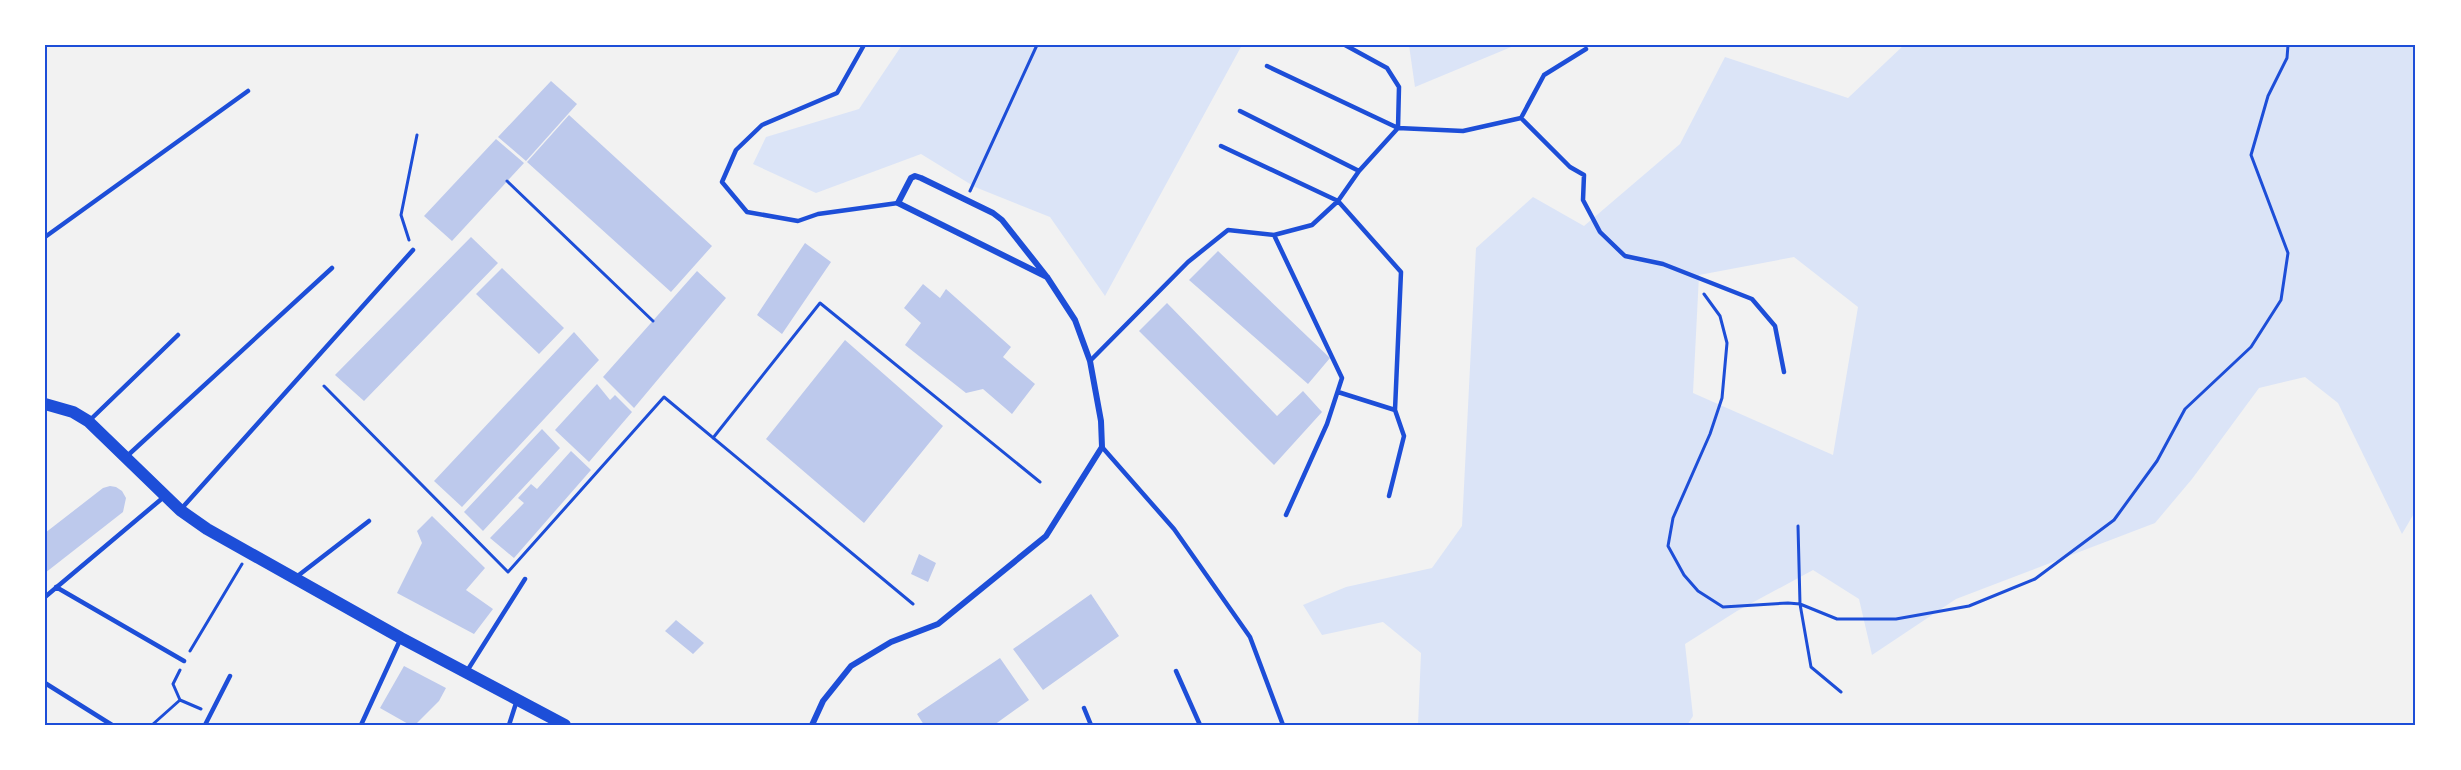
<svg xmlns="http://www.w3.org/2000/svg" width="2461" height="770" viewBox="0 0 2461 770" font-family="Rubik,sans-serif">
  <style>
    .green { fill: #dbe4f7; fill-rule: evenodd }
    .building { fill: #bdc9ec }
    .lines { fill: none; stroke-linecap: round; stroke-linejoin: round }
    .path { stroke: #1d4ed8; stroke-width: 3 }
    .service { stroke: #1d4ed8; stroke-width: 4.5 }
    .minor { stroke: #1d4ed8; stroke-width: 6 }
    .secondary { stroke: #1d4ed8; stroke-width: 12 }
    .neatline { fill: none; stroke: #1d4ed8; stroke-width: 2 }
  </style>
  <rect width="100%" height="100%" fill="#f2f2f2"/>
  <path class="green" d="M902,45H1242L1105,296L1050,217L975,187L921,154L816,193L753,164L766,137L859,109Z
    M1409,45H1516L1415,87Z
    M1904,45H2416V510L2402,534L2338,403L2305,377L2259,388L2192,479L2155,523L1956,599L1872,655L1859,599L1813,570L1737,611L1685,644L1693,716L1687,725H1418L1421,653L1383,622L1322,635L1303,605L1346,587L1432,568L1462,526L1476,248L1533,197L1584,226L1680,144L1725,57L1848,98ZM1794,257L1858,307L1833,455L1693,393L1699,275Z"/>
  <path class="building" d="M551,81L577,104L526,161L498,137Z
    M569,115L712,246L671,292L527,162Z
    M496,139L524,163L452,241L424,216Z
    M471,237L498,263L364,401L335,375Z
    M805,243L831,262L782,334L757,315Z
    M1218,251L1330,358L1308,384L1189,280Z
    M502,268L564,328L539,354L476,294Z
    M697,271L726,298L634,408L603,377Z
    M923,284L940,298L946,289L1011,347L1003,357L1035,384L1012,414L983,389L966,393L905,345L921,323L904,308Z
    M1167,303L1277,416L1303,391L1322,412L1274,465L1139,331Z
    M574,332L599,360L462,507L434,481Z
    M845,340L943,426L864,523L766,439Z
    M597,384L610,400L615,395L632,412L589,462L555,430Z
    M542,429L560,448L483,531L464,512Z
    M571,451L591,470L514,558L490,538L524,503L518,498L531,484L537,489Z
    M110,486L116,487L122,491L126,498L123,512L45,573V533L103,488Z
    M432,516L485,568L466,590L493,609L474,634L397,593L422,543L417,531Z
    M919,554L936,563L928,582L911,574Z
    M1091,594L1119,636L1043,690L1013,649Z
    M676,620L704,643L693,654L665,631Z
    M1000,658L1029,700L994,725H924L917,714Z
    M404,666L446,688L439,701L415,725H410L380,708Z"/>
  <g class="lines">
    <path class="path" d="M507,181L653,321
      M970,191L1037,45
      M409,240L401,215L417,135
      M1704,294L1720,316L1727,343L1722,398L1710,434L1673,518L1668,546L1684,575L1698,591L1723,607L1788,603L1800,604L1837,619H1896L1969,606L2035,579L2114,520L2157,461L2185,409L2251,347L2281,300L2288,253L2251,155L2268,96L2287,58L2288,45
      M324,386L508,572L664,397L913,604
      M713,438L820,303L1040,482
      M1798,526L1800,604L1811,667L1841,692
      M190,651L242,564
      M180,670L173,684L180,700L201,709
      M152,725L180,700"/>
    <path class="service" d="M864,45L837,93L762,125L736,150L722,182L747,212L798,221L818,214L898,203
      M1267,66L1398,128L1399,87L1387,68L1345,45
      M1240,111L1359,171
      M1521,118L1570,167L1584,175L1583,200L1600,232L1625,256L1663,264L1752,299L1775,326L1784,372
      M1221,146L1338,201L1401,272L1395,410
      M1274,235L1342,378L1327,424L1286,515
      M45,237L248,91
      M1090,361L1188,262L1228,230L1274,235L1312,225L1338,201L1359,171L1398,128L1463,131L1521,118L1544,75L1586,49
      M1338,392L1395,410L1404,436L1389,496
      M90,420L178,335
      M1102,447L1174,529L1250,637L1283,725
      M126,457L332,268
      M182,508L413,250
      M295,578L369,521
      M56,587L184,661
      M45,597L165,496
      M467,671L525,579
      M1176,671L1200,725
      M45,683L112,725
      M1084,708L1091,725
      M205,725L230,676
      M361,725L401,638
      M509,725L517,700"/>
    <path class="minor" d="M812,725L823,701L851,666L891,642L938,624L1046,536L1102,447L1101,421L1090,361L1075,320L1047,277L1002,220L993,213L921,178L915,176L911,178L898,203L1047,277"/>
    <path class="secondary" d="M45,404L73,412L88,421L180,510L207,529L401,638L565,725"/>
  </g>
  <rect width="2461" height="770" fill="none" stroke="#ffffff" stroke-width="93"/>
  <rect x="46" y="46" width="2368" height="678" class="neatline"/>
</svg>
